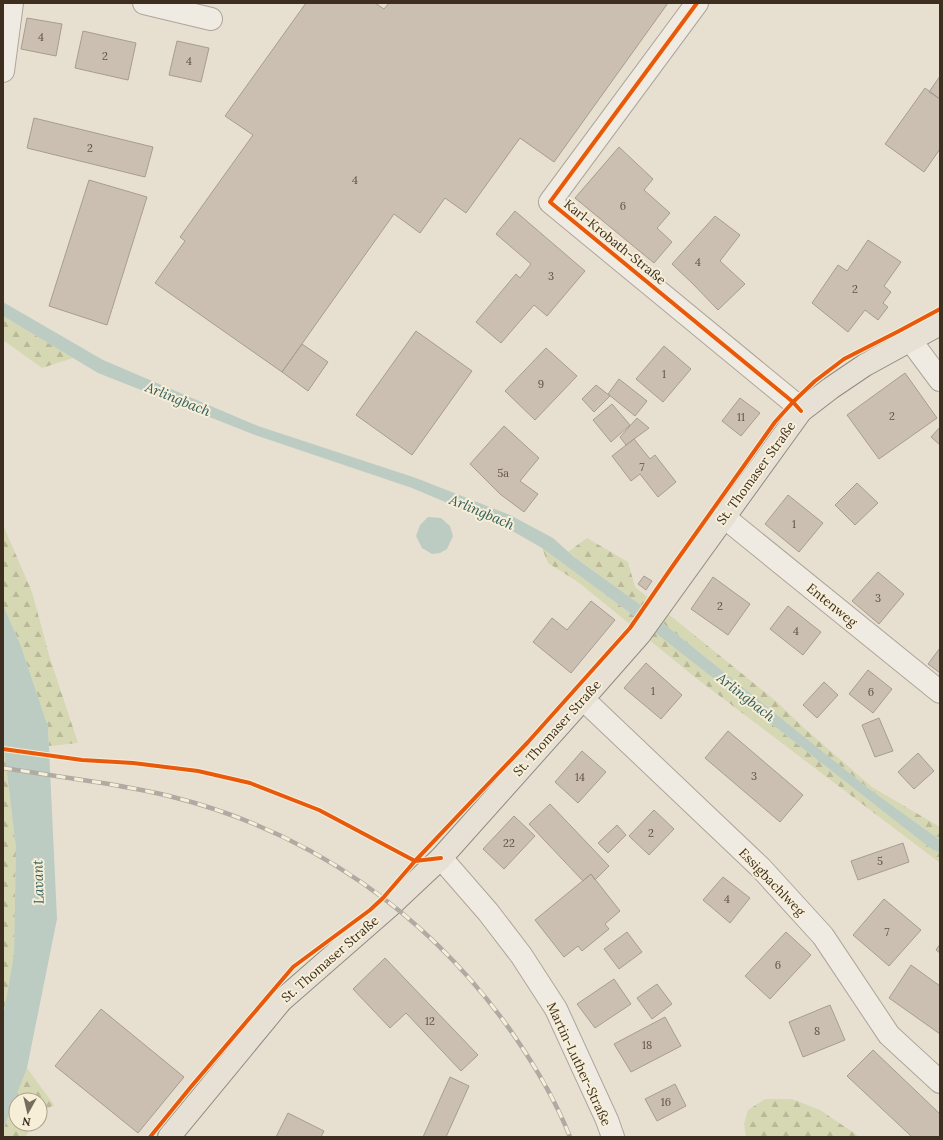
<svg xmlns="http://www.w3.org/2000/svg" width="943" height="1140" viewBox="0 0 943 1140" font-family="Lora,serif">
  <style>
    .forest { fill: url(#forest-firs) }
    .water { fill: #bcccc2 }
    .building { fill: #cbbfb2; stroke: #a89c90 }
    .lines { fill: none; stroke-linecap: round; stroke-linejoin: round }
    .minor-casing { stroke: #ada599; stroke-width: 24 }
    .major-casing { stroke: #928b80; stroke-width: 24 }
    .minor { stroke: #efebe3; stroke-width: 22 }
    .major { stroke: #e6e1d4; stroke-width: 22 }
    .rail-casing { stroke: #afaaa2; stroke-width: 4.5 }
    .rail { stroke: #f7eed8; stroke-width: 3; stroke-dasharray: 9; stroke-linecap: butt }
    .cycleway-casing { stroke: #f7eed8; stroke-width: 6 }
    .cycleway { stroke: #e8590c; stroke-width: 4 }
    .labels { text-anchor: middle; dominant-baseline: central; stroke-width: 4; stroke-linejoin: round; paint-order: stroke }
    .number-label { font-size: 11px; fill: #605244 }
    .street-label { font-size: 13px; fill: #3d2e20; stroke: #f7eed8 }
    .water-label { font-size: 14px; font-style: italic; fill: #2f5d5a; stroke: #f7eed8 }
  </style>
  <defs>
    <pattern id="forest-firs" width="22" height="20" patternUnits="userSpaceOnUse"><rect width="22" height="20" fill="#d6d7b3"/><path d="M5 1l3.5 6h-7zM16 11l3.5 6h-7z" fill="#b9b99a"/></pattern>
  </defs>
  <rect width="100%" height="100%" fill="#e7e0d1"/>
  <path class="forest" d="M3,316L73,358L42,368L3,340Z
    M3,525L32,592L49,655L78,743L49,746L48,727L21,646L3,605Z
    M587,538L628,562L635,587L777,702L804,728L872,787L940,827V840L868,788L638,603L568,552Z
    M542,548L630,613L930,848L940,853V863L696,678L578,582L548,563Z
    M3,740L16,848L14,954L3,1016Z
    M27,1068L54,1105L40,1113V1100H16V1124H31L26,1137H3V1130Z
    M765,1099H792L820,1110L860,1137H746L744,1124L748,1110Z"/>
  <path class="water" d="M3,302L103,360L258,426L416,478L510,515L553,538L573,556L638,603L868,788L940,840V853L930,848L630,613L542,548L507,528L412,488L255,435L98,373L3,316Z
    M428,517L441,518L450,526L453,536L447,549L440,553L432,554L422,548L416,536L420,525Z
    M3,605L21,646L48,727L57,919L27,1068L3,1130V1017L14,954L16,848L3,740Z"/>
  <path class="building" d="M306,3H375L384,9L389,3H668L554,162L520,138L466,213L445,198L420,233L394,214L282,372L155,283L185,241L180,237L253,135L225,116Z
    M27,18L62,24L56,56L21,49Z
    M83,31L136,43L128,80L75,68Z
    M177,41L209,48L201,82L169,75Z
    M940,76V99L929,92Z
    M925,88L940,99V149L924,172L885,144Z
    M34,118L153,147L145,177L27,148Z
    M619,147L653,179L644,190L670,213L657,228L672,242L654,263L575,198Z
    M89,180L147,197L107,325L49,306Z
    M515,211L585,271L547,316L534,305L501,343L476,322L516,274L520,278L531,264L496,234Z
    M715,216L740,235L720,261L745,284L718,310L693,284L672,264Z
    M868,240L901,262L884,286L891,292L883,303L888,307L878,320L865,310L848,332L812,303L838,265L847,271Z
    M416,331L472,371L412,455L356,415Z
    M302,344L328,362L308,391L282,372Z
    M664,346L691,369L663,402L636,379Z
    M546,348L577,376L535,420L505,391Z
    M905,373L937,418L879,459L847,415Z
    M619,379L647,401L635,416L608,394Z
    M596,385L610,396L594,412L582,399Z
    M740,398L760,413L741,436L722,421Z
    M612,404L630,425L611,442L593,420Z
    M637,418L649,428L626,445L620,437Z
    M504,426L539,458L520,481L538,494L524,512L500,494L470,464Z
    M940,427V445L931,437Z
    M634,439L650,459L655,455L676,482L658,497L640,474L631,481L612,456Z
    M857,483L878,503L855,525L835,505Z
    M788,495L823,523L799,552L765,524Z
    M878,572L904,594L879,624L852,601Z
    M644,576L652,581L646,590L638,584Z
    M713,577L750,604L728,635L691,609Z
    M591,601L615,620L571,673L533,642L552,618L567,630Z
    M788,606L821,632L803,655L770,629Z
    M940,648V673L928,664Z
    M646,663L682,695L661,719L624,688Z
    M868,670L892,689L873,713L849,694Z
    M824,682L838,695L817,718L803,705Z
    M879,718L893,751L875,757L862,725Z
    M728,731L803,795L780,822L705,758Z
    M582,751L606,772L578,803L555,782Z
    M918,753L934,771L914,789L898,772Z
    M550,804L609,866L595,880L591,874L583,881L529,824Z
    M654,810L674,829L649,855L629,836Z
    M514,816L535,836L504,869L483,849Z
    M617,825L626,835L608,853L598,843Z
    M903,843L909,862L858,880L851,861Z
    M591,874L620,911L605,924L609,929L582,951L578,946L564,957L535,920Z
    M723,877L750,898L730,923L703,900Z
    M884,899L921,930L889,966L853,935Z
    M627,932L642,952L619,969L604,949Z
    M786,932L811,955L770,999L745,976Z
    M940,944V953L936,950Z
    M385,958L478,1055L461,1071L406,1013L390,1028L353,989Z
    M911,965L940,986V1034L889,998Z
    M614,979L631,1004L595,1028L577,1004Z
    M657,984L672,1004L652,1019L637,998Z
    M830,1005L845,1040L803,1057L789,1022Z
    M101,1009L184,1077L138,1133L55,1066Z
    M665,1017L681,1046L631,1072L614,1044Z
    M873,1050L940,1114V1137H912L847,1076Z
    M450,1077L469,1086L446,1137H423Z
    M675,1084L686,1106L657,1121L645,1099Z
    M288,1113L324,1131L321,1137H276Z"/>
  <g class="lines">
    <g class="minor-casing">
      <path id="minor" d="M144,3L211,19
        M697,3L550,202L793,402L801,411
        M3,71L12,3
        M911,341L940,380
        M724,517L940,692
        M583,699L761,868L823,936L889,1035L940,1082
        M441,858L488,912L521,955L556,1009L607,1120L613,1137"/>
    </g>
    <g class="major-casing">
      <path id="major" d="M169,1137L281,1001L392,904L441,858L583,699L640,634L801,411L831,388L865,365L940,324"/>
    </g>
    <use href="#minor" class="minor"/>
    <use href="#major" class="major"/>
    <g class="rail-casing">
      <path id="rail" d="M3,768C38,773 74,779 109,784C129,788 150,791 169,796C311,831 430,915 513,1034C535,1066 556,1101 570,1137"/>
    </g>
    <use href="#rail" class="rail"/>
    <g class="cycleway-casing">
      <path id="cycleway" d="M697,3L550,202L793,402L801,411
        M3,749L82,760L133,763L198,771L250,783L319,810L415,861L528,742L630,628L672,567L775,422L793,402L815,381L844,359L899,331L940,309
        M150,1137L190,1088L293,967L370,910L383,898L415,861L441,858"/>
    </g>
    <use href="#cycleway" class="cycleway"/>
  </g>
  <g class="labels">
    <g class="number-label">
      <text x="41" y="37">4</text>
      <text x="105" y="56">2</text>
      <text x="189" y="61">4</text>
      <text x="90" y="148">2</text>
      <text x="355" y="180">4</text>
      <text x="623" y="206">6</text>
      <text x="698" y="262">4</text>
      <text x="551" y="276">3</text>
      <text x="855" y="289">2</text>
      <text x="664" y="374">1</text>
      <text x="541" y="384">9</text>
      <text x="892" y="416">2</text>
      <text x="741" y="417">11</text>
      <text x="642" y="467">7</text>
      <text x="503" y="473">5a</text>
      <text x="794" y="524">1</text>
      <text x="878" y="598">3</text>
      <text x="720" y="606">2</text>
      <text x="796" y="631">4</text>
      <text x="653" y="691">1</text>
      <text x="871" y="692">6</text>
      <text x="754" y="776">3</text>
      <text x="580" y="777">14</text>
      <text x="651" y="833">2</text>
      <text x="509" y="843">22</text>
      <text x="880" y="861">5</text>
      <text x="727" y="899">4</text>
      <text x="887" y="932">7</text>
      <text x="778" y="965">6</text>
      <text x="430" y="1021">12</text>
      <text x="817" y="1031">8</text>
      <text x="647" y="1045">18</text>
      <text x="666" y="1102">16</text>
    </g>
    <g class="street-label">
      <text transform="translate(615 242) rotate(39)">Karl-Krobath-Straße</text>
      <text transform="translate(756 473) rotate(-54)">St. Thomaser Straße</text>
      <text transform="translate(832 605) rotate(39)">Entenweg</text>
      <text transform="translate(557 728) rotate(-48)">St. Thomaser Straße</text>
      <text transform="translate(772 882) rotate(46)">Essigbachlweg</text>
      <text transform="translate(330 959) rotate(-41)">St. Thomaser Straße</text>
      <text transform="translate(579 1064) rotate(65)">Martin-Luther-Straße</text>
    </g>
    <g class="water-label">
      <text transform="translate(178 399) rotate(22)">Arlingbach</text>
      <text transform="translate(482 512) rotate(23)">Arlingbach</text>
      <text transform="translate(746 697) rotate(38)">Arlingbach</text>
      <text transform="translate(38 882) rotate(-92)">Lavant</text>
    </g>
  </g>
  <rect width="943" height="1140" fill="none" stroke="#3d2e20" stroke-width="8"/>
  <g transform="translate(28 1112) rotate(188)"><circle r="19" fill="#f7eed8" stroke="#ada18e"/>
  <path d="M0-3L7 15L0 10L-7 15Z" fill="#786c5e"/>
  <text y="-6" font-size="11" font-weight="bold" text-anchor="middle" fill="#3d2e20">N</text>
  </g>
</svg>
